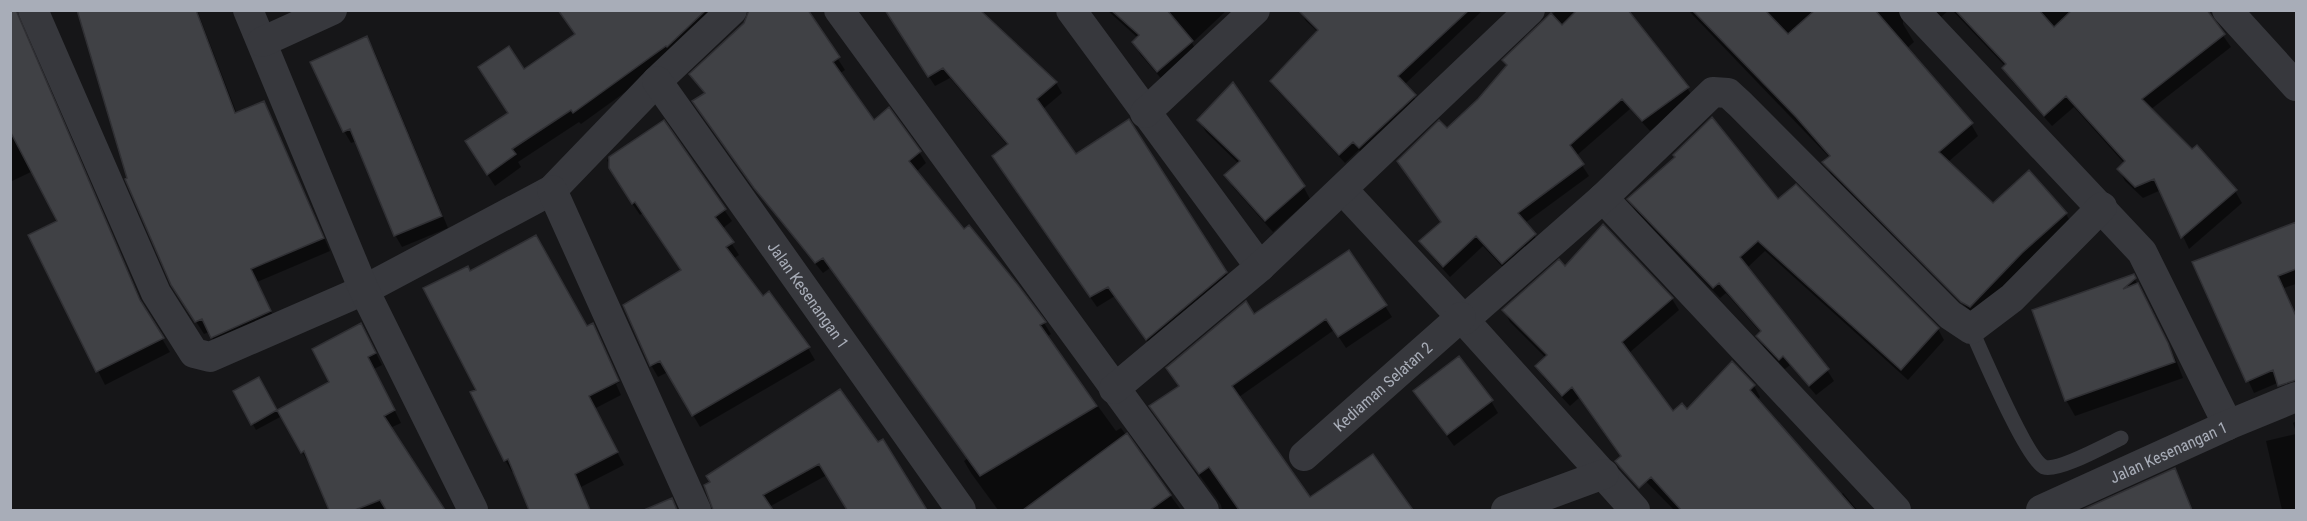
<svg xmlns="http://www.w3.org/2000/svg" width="2307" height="521" viewBox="0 0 2307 521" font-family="'Roboto Condensed',sans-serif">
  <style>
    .shadow { fill: #0007 }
    .building { fill: #404145; stroke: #303034; stroke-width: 1.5 }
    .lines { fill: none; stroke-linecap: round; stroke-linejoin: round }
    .lane { stroke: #37383d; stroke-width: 15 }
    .street { stroke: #37383d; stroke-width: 30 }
    .labels { text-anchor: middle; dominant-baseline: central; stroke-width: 4.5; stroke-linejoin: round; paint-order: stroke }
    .street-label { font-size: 16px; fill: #a8adb8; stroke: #111113 }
  </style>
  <rect width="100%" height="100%" fill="#161618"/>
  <path class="shadow" d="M10,10H17L24,32L146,312L170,352L105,385L98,371L59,221L33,171L10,182Z
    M79,10H197L237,114L264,102L330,251L257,282L277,324L219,350L209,332L204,334L181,298L129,179Z
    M576,10H726L674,57L581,124L579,122L518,162L521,167L495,186L474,154L510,114L524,71L576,35Z
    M806,10L845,70L839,74L874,123L919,152L926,163L916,172L964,231L1017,286L1044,323L1051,334L1047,337L1082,388L1084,387L1116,431L1121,428L1181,510H998L971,473L964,461L968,458L830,268L823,273L762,199L701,113L705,94L691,74Z
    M885,10H978L1056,83L1062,93L1043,109L1075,156L1226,273L1232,283L1153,349L1115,296L1097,307L999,166L1008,146L950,78L935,86Z
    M1107,10H1227L1192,43L1198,54L1165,83L1140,54L1134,42L1138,38Z
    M1303,10H1482V11L1404,85L1420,105L1365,156L1359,150L1345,163L1277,90L1272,81L1318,32L1306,21L1301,12Z
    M1557,10H1626L1687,88L1694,98L1650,131L1630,109L1576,156L1589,176L1525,223L1541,245L1509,274L1483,246L1450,277L1428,252L1421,242L1442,223L1447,130L1479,100L1508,67L1504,60Z
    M1688,10H1908L1903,18V24L1914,42L1906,49L1971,124L1978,136L1948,162L1993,205L2066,214L2073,226L1977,318L1831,174L1824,162L1830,158Z
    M1933,10H1949L1941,17Z
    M1952,10H2205L2231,47L2150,110L2235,191L2242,203L2189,249L2161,190L2143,198L2125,181L2119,169L2124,163L2074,107L2052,126L2011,80L2004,68L2006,67Z
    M367,38L374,50L448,228L402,247L395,235L357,141L351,143L344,131Z
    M1199,120L1303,186L1310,199L1273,232L1233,187L1226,175L1239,164L1206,132Z
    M663,122L732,221L722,229L739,255L733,259L763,298L808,348L815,360L700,427L668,372L658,377L651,365L682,271L643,213L640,215L621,187L607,160Z
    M1629,199L1778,201L1938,329L1944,340L1908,380L1765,251L1747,268L1827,370L1834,381L1816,395L1790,365L1785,369L1764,347L1758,336L1761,333L1726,293L1720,298L1635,210Z
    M2296,224V284L2284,288L2296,316V375L2254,393L2194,263Z
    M1565,268L1672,299L1679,310L1629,353L1672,413L1687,411L1754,386L1760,397L1757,401L1840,496L1843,493L1857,510H1674L1624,459L1579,398L1570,406L1544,378L1537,366L1546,358L1510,322L1504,310Z
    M470,273L587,328L592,325L599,337L620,382L616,384L621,395L594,409L624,465L581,487L590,510H530L515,471L512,472L505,460L478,390Z
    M2133,276L2176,360L2183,378L2075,416L2066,400L2034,311Z
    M1385,306L1392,317L1346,348L1334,330L1239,397L1309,499L1408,506L1411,510H1222L1221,505L1158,418L1180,387L1168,368L1253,316Z
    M368,337L382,365L374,369L401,423L390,428L443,510H331L311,463L309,464L282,416L256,430L235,392L258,379L277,412L331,383Z
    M840,391L878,442L922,510H849L827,475L769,507L771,510H729L715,489Z
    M1415,392L1491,401L1498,413L1454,446Z
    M2296,421V432L2293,423Z
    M2296,434V510H2282L2266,441Z
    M2174,470L2193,510H2088Z"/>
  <path class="building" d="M10,10H16L140,300L164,338L96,372L28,235L57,221L10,131Z
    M77,10H196L235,113L264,101L324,238L251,269L271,311L211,338L202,319L195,322L171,285L125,179L127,178Z
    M558,10H706L667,47L666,46L573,113L571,110L512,149L516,154L487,175L465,141L508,113L478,67L509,46L524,69L575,34Z
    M749,10H808L840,57L833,62L874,120L889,107L921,151L909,161L964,229L969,225L1018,285L1046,322L1040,325L1097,406L980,476L823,258L815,263L799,243L754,188L692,101L705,93L689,74L744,23Z
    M885,10H980L1057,82L1037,99L1076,154L1129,119L1227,272L1146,340L1108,287L1090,297L992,156L1008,144L943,68L928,77Z
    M1111,10H1167L1193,41L1157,72L1132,42L1139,35Z
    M1298,10H1469L1398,76L1416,95L1359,148L1353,142L1339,155L1270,81L1318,30Z
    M1577,10H1628L1689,87L1642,121L1622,99L1570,145L1584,164L1518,213L1536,234L1502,264L1476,236L1443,267L1419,241L1441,222L1397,161L1439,120L1447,128L1478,99L1507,65L1502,60L1551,13L1562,25Z
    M1692,10H1765L1788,34L1815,10H1875L1973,123L1939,152L1993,203L2029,170L2067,213L2022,253L1970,307L1961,302L1822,162L1830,156L1796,117Z
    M1955,10H2039L2054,27L2072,10H2207L2225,34L2142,99L2192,149L2197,145L2237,190L2181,238L2154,179L2135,187L2117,169L2125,161L2066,96L2044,116L2002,68L2006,64Z
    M367,36L442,216L394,236L350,129L343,132L310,62Z
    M1233,82L1305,186L1265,221L1224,175L1240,161L1197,120Z
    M1712,117L1778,199L1796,184L1939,328L1901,370L1758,241L1740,257L1829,369L1809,386L1783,356L1779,360L1756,336L1761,331L1719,283L1713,288L1627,199L1675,157L1673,155Z
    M664,120L726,209L715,217L734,242L726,247L763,296L769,291L810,347L692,416L660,361L650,366L623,305L681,270L635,202L632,204L609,168V157Z
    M2296,222V269L2278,276L2296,316V380L2278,386L2273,370L2246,382L2192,262Z
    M1603,224L1673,298L1622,342L1673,411L1682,403L1687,409L1732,361L1755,385L1750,390L1855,510H1681L1651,477L1639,488L1620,467L1615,461L1621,456L1572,387L1562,396L1535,366L1547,355L1502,310L1559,259L1565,266Z
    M536,235L587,326L593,323L619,381L589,396L618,452L575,474L590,510H529L508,459L504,461L470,392L476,390L423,288L468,266L470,271Z
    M1349,250L1387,305L1338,337L1326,319L1232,386L1310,497L1373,454L1413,510H1239L1209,467L1199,474L1149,406L1179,386L1166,368L1246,301L1254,314Z
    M2134,274L2136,278L2123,289L2138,283L2168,343L2175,362L2065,401L2032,310Z
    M361,323L376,353L368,357L395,410L384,416L445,510H386L380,500L355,510H329L304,451L301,453L277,410L329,382L312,349Z
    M1459,356L1493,400L1447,435L1413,391Z
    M259,377L277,410L251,425L233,391Z
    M840,389L878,442L883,439L927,510H847L819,464L763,495L773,510H713L704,485L710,482L706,476Z
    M1127,433L1171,495L1150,510H1023Z
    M2175,468L2192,510H2082Z
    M672,498L677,510H644Z"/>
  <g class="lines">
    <path class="lane" d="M1971,329C1981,351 2027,460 2044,467C2058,472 2106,445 2121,438"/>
    <g class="street">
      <path d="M33,10L156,293L194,353L210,357L364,290L552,190L657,81L732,10"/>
      <path d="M248,10L364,290L473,510"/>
      <path d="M839,10L1204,510"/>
      <path d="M1071,10L1260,267"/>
      <path d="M1914,10L2142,252L2228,425"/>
      <path d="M2227,10L2296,86"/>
      <path d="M262,42L332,10"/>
      <path id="s1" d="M657,81L961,510"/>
      <path d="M1145,113L1255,10"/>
      <path d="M552,190L696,510"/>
      <path d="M1343,190L1464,320L1635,510"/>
      <path d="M1603,198L1896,510"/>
      <path d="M1464,320L1603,198L1713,92L1728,93L1740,104L1950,315L1971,329L2012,298L2102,207"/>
      <path d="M1114,389L1260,267L1530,10"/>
      <path id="s2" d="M1304,456L1461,317"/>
      <path d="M1506,510L1604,474"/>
      <path id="s3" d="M2041,510L2228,425L2296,397"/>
    </g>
  </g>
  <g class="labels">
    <g class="street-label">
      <text stroke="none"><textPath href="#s1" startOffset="262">Jalan Kesenangan 1</textPath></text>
      <text stroke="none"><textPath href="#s2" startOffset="105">Kediaman Selatan 2</textPath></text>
      <text stroke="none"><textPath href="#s3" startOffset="140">Jalan Kesenangan 1</textPath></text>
    </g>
  </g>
  <rect width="2307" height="521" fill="none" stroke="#a8adb8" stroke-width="24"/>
</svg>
